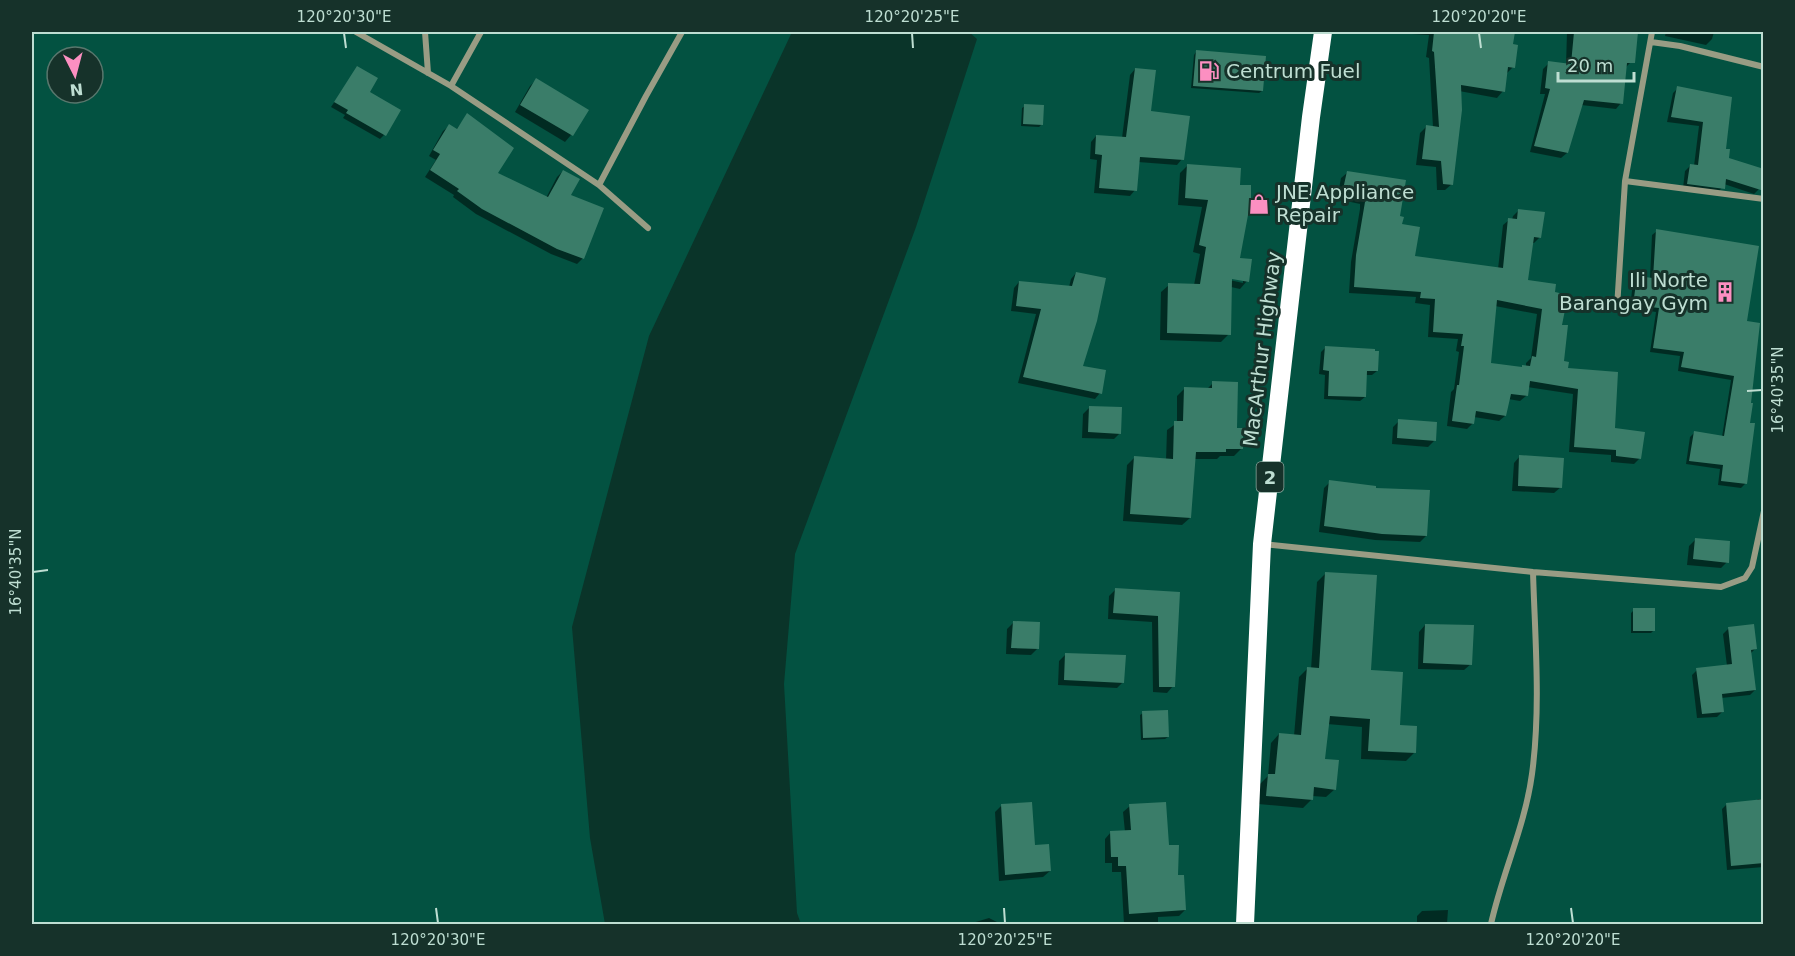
<svg xmlns="http://www.w3.org/2000/svg" width="1795" height="956" viewBox="0 0 1795 956" font-family="'DejaVu Sans',sans-serif">
  <style>
    .water { fill: #0a3429 }
    .shadow { fill: #0007; fill-rule: evenodd }
    .building { fill: #3a7d69; fill-rule: evenodd }
    .lines { fill: none; stroke-linecap: round; stroke-linejoin: round }
    .street { stroke: #999c84; stroke-width: 6 }
    .highway { stroke: #fff; stroke-width: 18 }
    .ticks { fill: none; stroke: #beded2; stroke-width: 2 }
    .labels { text-anchor: middle; dominant-baseline: central; stroke-width: 6; stroke-linejoin: round; paint-order: stroke }
    .shield { fill: #16322a; stroke: #8caaa0; stroke-width: 1.5 }
    .shield-label { font-size: 18px; font-weight: bold; fill: #beded2 }
    .poi-label { font-size: 20px; fill: #beded2; stroke: #16322a; text-anchor: start }
    .street-label { font-size: 20px; fill: #beded2; stroke: #16322a }
    .neatline { fill: none; stroke: #beded2; stroke-width: 2 }
    .ticks-label { font-size: 15px; text-anchor: middle; fill: #beded2 }
  </style>
  <rect width="100%" height="100%" fill="#035241"/>
  <path class="water" d="M792,32H969L977,39L916,227L795,554L784,684L797,913L801,924H605L590,838L572,627L649,336Z"/>
  <path class="shadow" d="M1378,32H1513L1511,45L1513,67L1507,73L1503,91L1497,98L1459,91L1452,184L1445,190H1437L1436,167L1416,165L1420,133L1426,127H1433L1429,58L1426,57L1429,35Z
    M1567,32H1626L1631,62L1625,68L1621,103L1616,109L1581,105L1567,153L1561,158L1530,152L1545,94H1540L1543,69L1549,63L1566,65Z
    M1666,32H1714L1712,39L1706,45L1665,36Z
    M1196,52L1262,91L1259,93L1191,88L1194,55Z
    M357,68L384,135L380,139L343,118L345,115L331,107Z
    M1135,69L1149,112L1182,159L1177,165L1138,162L1135,190L1130,196L1094,193L1097,160L1090,159L1091,142L1096,136L1122,138L1130,75Z
    M536,80L587,110L571,135L565,142L515,112L530,86Z
    M1678,88L1724,150L1727,159L1759,189L1754,194L1724,184L1718,193L1683,188L1685,171L1690,166H1694L1699,126L1667,122L1673,93Z
    M1025,106L1042,124L1039,127L1021,126L1022,108Z
    M467,115L496,173L546,198L557,177L563,171L583,258L577,264L551,254L476,214L453,197L454,195L425,177L436,160L429,156L443,131L449,126L456,130Z
    M1188,165L1239,169L1238,259L1247,281L1240,289L1231,287L1229,334L1221,342L1160,340L1161,292L1169,285H1194L1200,254L1193,252L1202,207L1178,205L1180,173ZM1225,276L1243,279V283L1225,279Z
    M1347,173L1398,217L1413,258L1498,269L1503,225L1509,220H1512L1513,216L1518,211L1540,237L1534,243H1532L1527,281L1553,293L1561,326L1562,362L1613,430L1640,458L1634,464L1611,462V455L1569,452L1573,394L1527,387L1526,396L1520,401L1508,399L1505,416L1499,421L1474,417L1473,423L1467,429L1447,426L1451,392L1454,389L1459,352L1456,351L1458,339L1428,337L1430,305L1415,303L1416,297L1349,293L1351,262L1360,209V204L1337,199L1341,178ZM1495,306L1537,314L1531,358L1526,363V367L1521,369L1489,364Z
    M1657,231L1745,322L1749,404L1745,484L1741,488L1718,485L1720,469L1686,464L1690,437L1694,433L1722,437L1731,380L1678,371L1680,356L1650,352L1656,312L1630,308L1633,282L1637,278L1650,279L1652,235Z
    M1076,273L1081,367L1100,393L1095,399L1018,383L1036,314L1011,311L1014,288L1019,282L1069,287L1071,279Z
    M1325,348L1377,371L1372,375H1365V397L1360,401L1324,399L1325,375L1319,374L1321,352Z
    M1213,383L1236,430L1242,448L1234,456H1220L1217,459H1194L1190,518L1182,525L1123,521L1127,465L1134,458L1166,460L1167,430L1177,423V396L1185,388L1207,389Z
    M1089,408L1120,433L1114,439L1082,438L1083,414Z
    M1399,421L1434,441L1428,447L1392,444L1393,427Z
    M1520,456L1561,487L1554,493L1512,491L1514,463Z
    M1330,482L1426,536L1420,542L1375,540L1319,532L1324,488Z
    M1695,540L1727,562L1721,568L1687,565L1689,546Z
    M1325,574L1370,671L1414,753L1406,761L1361,759L1362,727L1327,724L1323,760L1335,789L1326,797L1312,796V799L1303,808L1258,804L1260,784L1268,776L1271,743L1279,734L1294,736L1299,677L1307,669H1311L1317,582Z
    M1115,590L1179,594L1173,686L1167,693L1153,692L1152,622L1108,619L1109,596Z
    M1634,610L1654,630L1651,633H1631V613Z
    M1013,623L1038,648L1031,655L1006,654L1007,629Z
    M1425,625L1471,664L1464,670L1418,669L1419,632Z
    M1728,629L1755,649L1750,654L1755,690L1750,695L1721,698L1722,712L1717,717L1697,718L1692,675L1697,670L1727,666L1723,634Z
    M1066,654L1123,682L1117,688L1058,685L1059,661Z
    M1143,713L1168,737L1165,739L1141,740L1140,715Z
    M1758,799H1764V867L1727,870L1722,809L1727,804L1756,801Z
    M1001,806L1033,846L1050,871L1043,877L999,881L995,812Z
    M1130,806L1168,846L1185,910L1179,916L1158,917V924H1124L1121,872H1112V863H1105V839L1111,832H1125L1123,812Z
    M1448,910L1447,924H1417V916L1422,911Z
    M989,918L1001,924H969Z"/>
  <path class="building" d="M1434,32H1515L1513,44L1518,45L1515,68L1508,67L1505,92L1461,85L1462,110L1453,185L1443,184L1441,161L1422,159L1426,125L1439,127L1434,52L1432,51Z
    M1574,32H1638L1635,63H1627L1623,104L1584,100L1568,153L1534,146L1550,89L1545,88L1548,61L1571,64Z
    M1196,50L1266,56L1263,91L1193,86Z
    M357,66L378,78L370,92L401,110L386,136L346,113L348,110L334,102Z
    M1135,68L1156,70L1151,111L1190,116L1184,160L1140,157L1137,191L1099,188L1102,155L1095,154L1096,135L1126,137Z
    M536,78L589,110L573,136L520,105Z
    M1677,86L1732,97L1726,149H1730L1729,158L1764,169V191L1726,179L1725,189L1687,184L1690,164L1698,165L1703,122L1671,117Z
    M1024,104L1044,105L1043,125L1023,124Z
    M467,113L514,148L498,173L548,197L563,170L580,179L571,195L604,208L584,259L557,249L482,209L457,191L459,189L430,170L440,154L433,150L449,124L457,129Z
    M1187,164L1241,168L1240,185H1251V199L1240,258L1252,259L1249,282L1232,279L1231,335L1167,333L1168,283L1200,284L1206,247L1199,245L1208,200L1185,198Z
    M1347,171L1406,180L1400,216L1404,217L1402,224L1420,227L1415,256L1503,268L1508,218L1517,219L1518,209L1545,212L1541,238L1534,237L1528,280L1556,284L1555,292L1568,295L1562,325H1568L1564,361L1569,362L1568,368L1618,372L1615,428L1645,432L1641,459L1616,456V450L1574,447L1578,389L1530,381L1528,396L1511,394L1506,416L1476,411L1474,424L1452,421L1457,385H1459L1464,346H1461L1463,334L1433,332L1435,299L1420,298L1421,292L1354,287L1356,255L1365,202V198L1342,194ZM1497,300L1542,309L1536,357L1532,356L1530,366L1522,365V367L1491,363Z
    M1656,229L1759,246L1747,321L1760,323L1751,403H1753L1750,423H1755L1747,484L1721,481L1723,465L1689,461L1694,431L1724,436L1734,376L1681,367L1684,352L1653,348L1659,308L1633,305L1637,276L1653,278Z
    M1076,272L1106,278L1097,321L1083,366L1106,370L1102,394L1023,377L1041,309L1016,306L1019,281L1072,286Z
    M1325,346L1375,349V351H1379L1378,371H1367L1366,397L1328,396L1329,371L1323,370Z
    M1212,381L1238,382L1237,428H1243V449H1226V452H1196L1191,518L1130,514L1134,456L1173,459L1174,421H1183L1184,387L1212,388Z
    M1089,406L1122,407L1121,434L1088,432Z
    M1398,419L1437,422L1436,441L1397,438Z
    M1519,455L1564,458L1562,488L1518,486Z
    M1329,480L1376,486V488L1430,490L1427,536L1382,534L1324,526Z
    M1695,538L1730,541L1729,563L1693,559Z
    M1325,572L1377,575L1371,670L1403,672L1400,725L1417,726L1416,753L1368,751L1370,719L1330,716L1325,759L1339,760L1336,790L1314,787L1313,800L1266,796L1268,774H1275L1279,733L1301,735L1307,667L1319,668Z
    M1115,588L1180,592L1175,687H1159L1158,616L1113,613Z
    M1633,608H1655V631H1633Z
    M1013,621L1040,622L1039,649L1011,648Z
    M1425,624L1474,625L1472,665L1423,663Z
    M1754,624L1757,649L1751,650L1756,690L1722,694L1724,712L1702,714L1696,668L1732,664L1728,627Z
    M1065,653L1126,655L1124,683L1064,680Z
    M1168,710L1169,737L1143,738L1142,711Z
    M1764,799V863L1731,866L1726,803Z
    M1032,802L1035,845L1049,844L1051,871L1005,875L1001,804Z
    M1166,802L1169,845H1179L1178,875H1184L1186,910L1129,914L1126,866H1118V857H1111L1110,831L1131,830L1129,804Z"/>
  <g class="lines">
    <path class="street" d="M356,32L451,86L599,185L648,228
      M425,32L428,73
      M1651,42L1680,46L1764,67
      M451,86L481,32
      M1625,181L1764,199
      M599,185L646,96L682,32
      M1617,308L1625,181L1652,32
      M1263,544L1533,572L1721,587L1745,578L1752,567L1764,511
      M1491,924C1502,874 1525,826 1532,774C1541,707 1535,639 1533,572"/>
    <path class="highway" d="M1245,924L1262,544L1311,117L1323,32"/>
  </g>
  <path class="ticks" d="M344,33L346,48M912,33L913,48M1479,33L1481,48M1747,391L1762,390M33,572L48,570M436,908L438,923M1004,908L1005,923M1571,908L1573,923"/>
  <defs>
    <g id="fuel-bare" transform="scale(1.62)"><path d="M-5.5-6h7V0h2V4h1.3V-2.5L3-4.5l.8-.8L6-3V5H2.5V1h-1V6h-7ZM-4.2-4.7v3.2H.2V-4.7Z" fill="#fc8fc1" stroke="#16322a" stroke-width="2.5" paint-order="stroke"/></g>
    <g id="shop-bare" transform="scale(1.62)"><path d="M-5-2.5h2.3a2.7 3.5 0 0 1 5.4 0H5L5.5 6h-11ZM-1.5-2.5h3a1.5 2.3 0 0 0-3 0Z" fill="#fc8fc1" stroke="#16322a" stroke-width="2.5" paint-order="stroke"/></g>
    <g id="building-bare" transform="scale(1.62)"><path d="M-4-6H4V6H1V3H-1V6H-4ZM-2.5-4.3h1.7v1.8h-1.7ZM.8-4.3h1.7v1.8H.8ZM-2.5-1h1.7V.8h-1.7ZM.8-1h1.7V.8H.8Z" fill="#fc8fc1" stroke="#16322a" stroke-width="2.5" paint-order="stroke"/></g>
  </defs>
  <g fill-rule="evenodd">
    <use href="#fuel-bare" x="1209" y="71"/>
    <use href="#shop-bare" x="1259" y="204"/>
    <use href="#building-bare" x="1725" y="292"/>
  </g>
  <g class="labels">
    <rect class="shield" x="1256.5" y="462" width="27" height="30" rx="4.5"/>
    <g class="shield-label">
      <text x="1270" y="477">2</text>
    </g>
    <g class="poi-label">
      <text x="1226" y="71">Centrum Fuel</text>
      <text x="1276" y="192">JNE Appliance<tspan x="1276" dy="23">Repair</tspan></text>
      <text x="1708" y="280" text-anchor="end">Ili Norte<tspan x="1708" dy="23">Barangay Gym</tspan></text>
    </g>
    <g class="street-label">
      <text transform="translate(1262 349) rotate(-83)">MacArthur Highway</text>
    </g>
  </g>
  <rect width="1795" height="956" fill="none" stroke="#16322a" stroke-width="66"/>
  <g transform="translate(75 75) rotate(174)"><circle r="28" fill="#16322a" stroke="#59776d" stroke-width="1.5"/>
  <path d="M0-4.5L10 22L0 15L-10 22Z" fill="#fc8fc1"/>
  <text y="-9" font-size="16" font-weight="bold" text-anchor="middle" fill="#beded2">N</text>
  </g>
  <path d="M1558 72v9h76v-9" fill="none" stroke="#beded2" stroke-width="3"/>
  <text x="1567" y="72" font-size="18" fill="#beded2" stroke="#16322a" stroke-width="4.5" paint-order="stroke">20 m</text>
  <rect x="33" y="33" width="1729" height="890" class="neatline"/>
  <g class="ticks-label">
    <text x="344" y="22">120°20'30"E</text>
    <text x="912" y="22">120°20'25"E</text>
    <text x="1479" y="22">120°20'20"E</text>
    <text transform="translate(1778 390) rotate(-90)" y="5">16°40'35"N</text>
    <text transform="translate(16 572) rotate(-90)" y="5">16°40'35"N</text>
    <text x="438" y="945">120°20'30"E</text>
    <text x="1005" y="945">120°20'25"E</text>
    <text x="1573" y="945">120°20'20"E</text>
  </g>
</svg>
